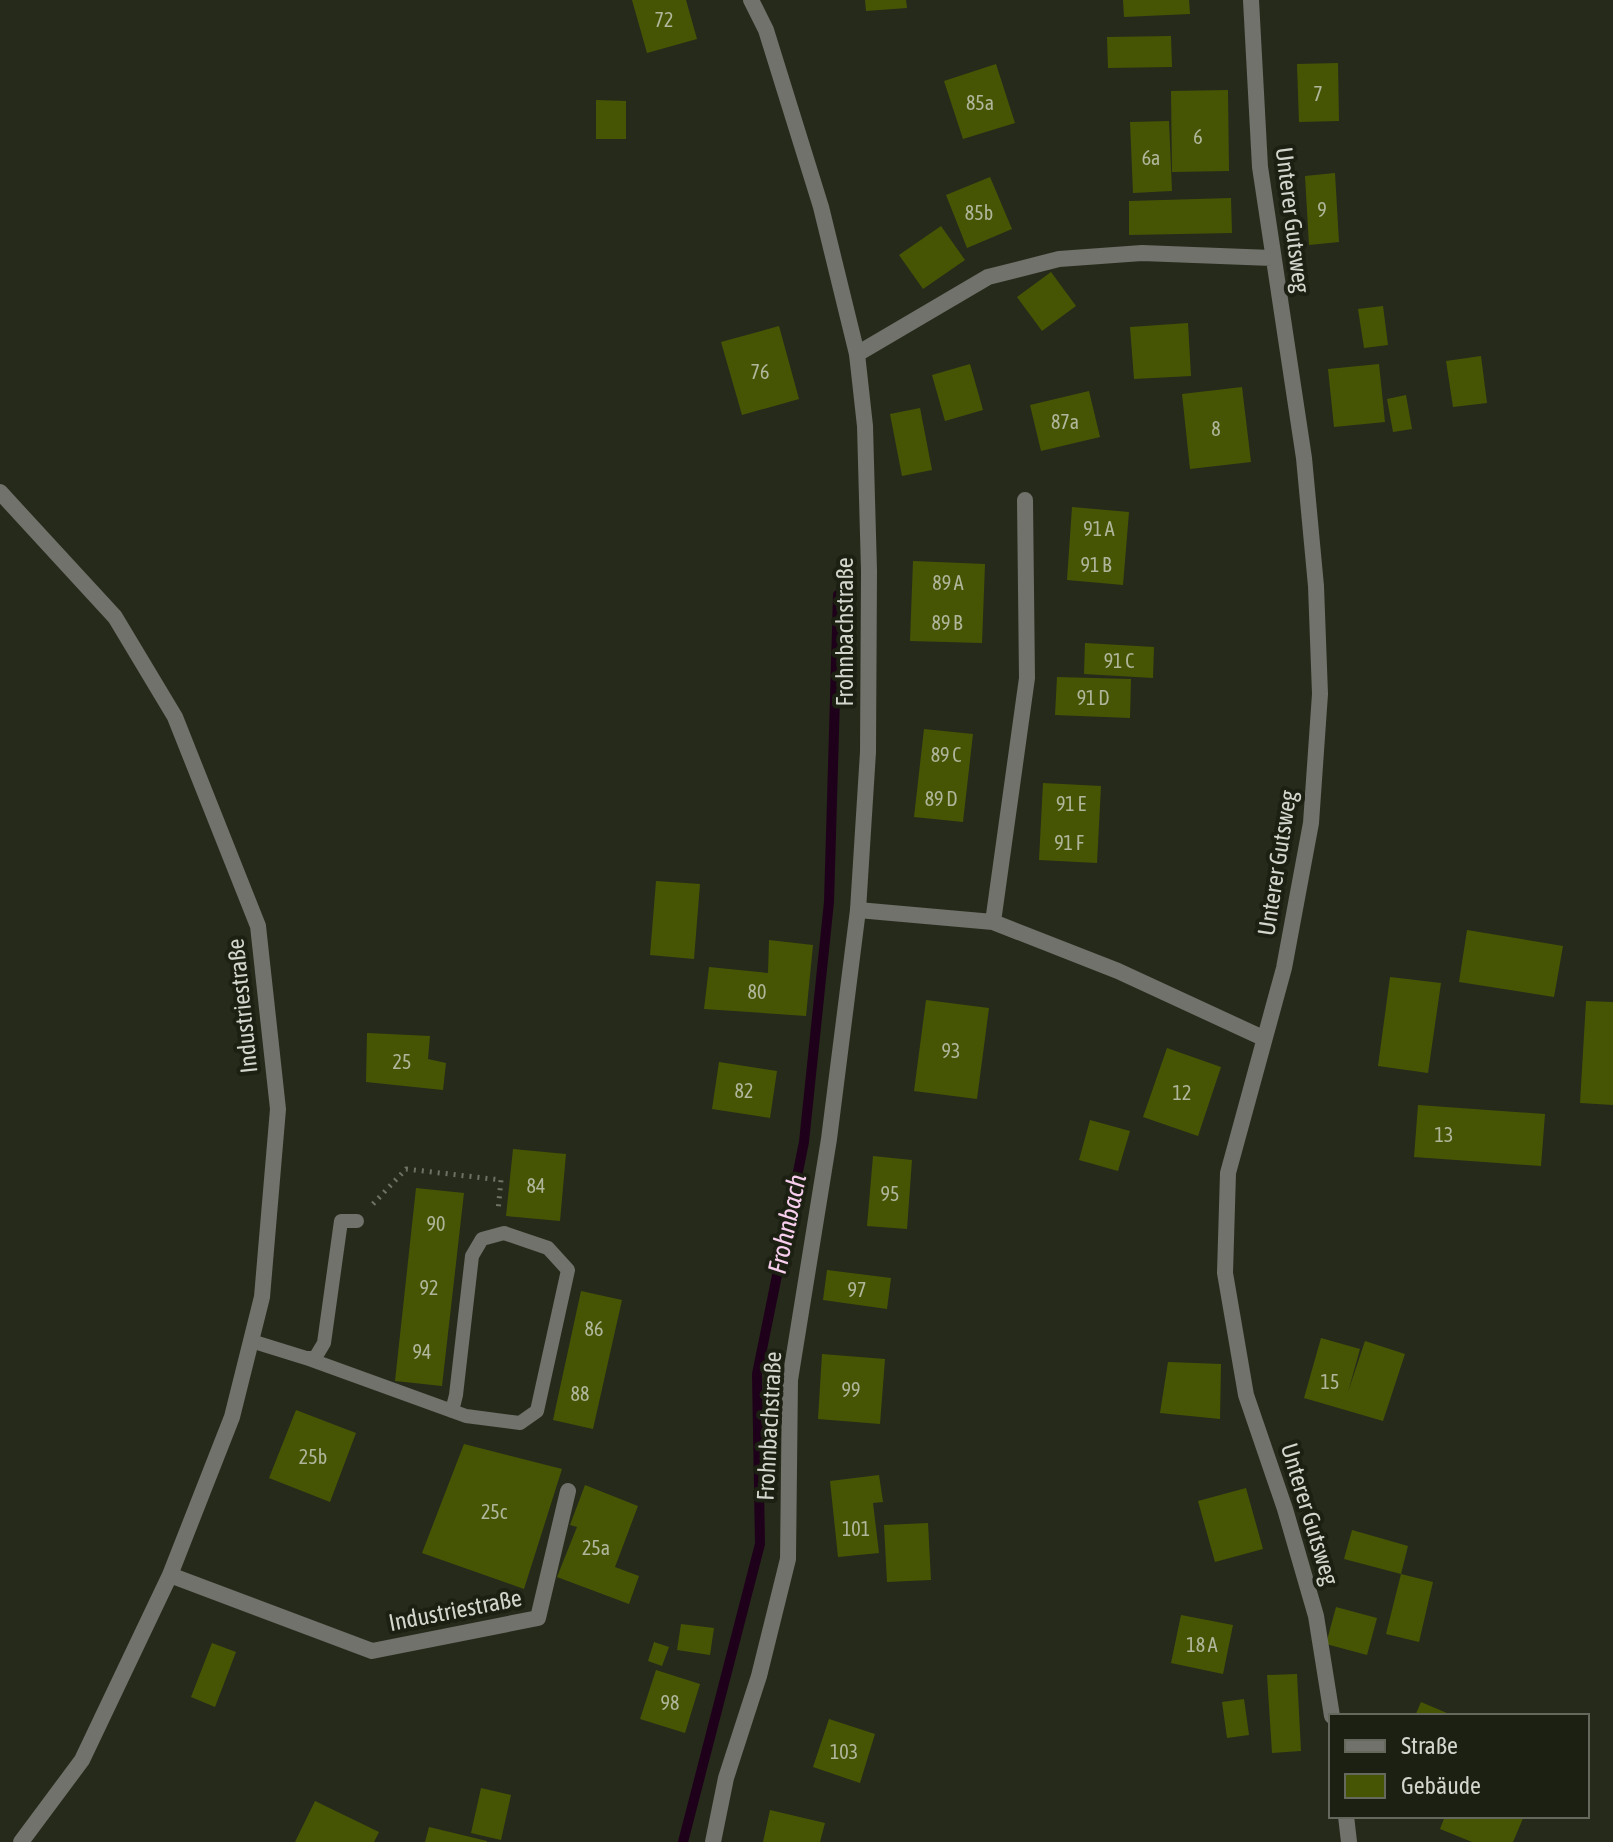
<svg xmlns="http://www.w3.org/2000/svg" width="1613" height="1842" viewBox="0 0 1613 1842" font-family="'Asap Condensed',sans-serif">
  <style>
    .lines { fill: none; stroke-linecap: round; stroke-linejoin: round }
    .stream { stroke: #1f001a; stroke-width: 10 }
    .building { fill: #465504 }
    .path { stroke: #6e7265; stroke-width: 5; stroke-dasharray: 2 6; stroke-linecap: butt }
    .service { stroke: #70726b; stroke-width: 14 }
    .minor { stroke: #70726b; stroke-width: 16 }
    .tertiary { stroke: #70726b; stroke-width: 16 }
    .labels { text-anchor: middle; dominant-baseline: central; stroke-width: 8; stroke-linejoin: round; paint-order: stroke }
    .number-label { font-size: 20px; fill: #b0b69b }
    .street-label { font-size: 24px; fill: #d3d6cd; stroke: #1c2012 }
    .water-label { font-size: 26px; font-style: italic; fill: #f7ceed; stroke: #1c2012 }
  </style>
  <rect width="100%" height="100%" fill="#262a1b"/>
  <g class="lines">
    <path class="stream" d="M683,1842L760,1544L757,1374L804,1142L829,902L838,595"/>
  </g>
  <path class="building" d="M632,0H686L697,39L647,53Z
    M865,0H906L907,8L866,11Z
    M1123,0H1189L1190,14L1124,17Z
    M1171,36L1172,67L1108,68L1107,37Z
    M1338,63L1339,121L1299,122L1297,64Z
    M996,64L1015,123L963,139L944,81Z
    M1228,90L1229,171L1172,172L1171,91Z
    M596,100L626,101V139H596Z
    M1169,121L1172,191L1133,193L1130,122Z
    M1335,173L1339,242L1309,245L1305,176Z
    M990,177L1012,229L967,248L946,195Z
    M1231,198L1232,233L1129,235V201Z
    M941,226L965,260L923,289L899,255Z
    M1051,272L1076,306L1042,331L1017,297Z
    M1383,306L1388,345L1364,348L1358,309Z
    M1188,323L1191,376L1134,379L1130,327Z
    M779,326L799,399L742,415L721,342Z
    M1481,356L1487,403L1453,407L1446,361Z
    M970,364L983,410L945,421L932,375Z
    M1379,364L1385,422L1334,427L1328,369Z
    M1242,387L1251,462L1190,469L1182,394Z
    M1089,391L1100,437L1041,451L1030,405Z
    M1406,395L1412,429L1393,432L1387,399Z
    M920,408L932,470L902,476L890,414Z
    M1072,507L1129,512L1123,585L1067,580Z
    M913,561L985,564L982,643L910,641Z
    M1085,643L1154,647L1153,678L1084,674Z
    M1057,677L1131,679L1130,718L1055,715Z
    M924,729L973,734L963,822L914,817Z
    M1043,783L1101,786L1097,863L1039,860Z
    M656,881L700,884L694,959L650,955Z
    M1467,930L1563,946L1554,997L1459,982Z
    M769,940L813,945L806,1016L704,1009L709,967L768,973Z
    M1390,977L1441,983L1428,1073L1378,1066Z
    M926,1000L989,1008L977,1099L914,1091Z
    M1586,1001L1613,1002V1105L1580,1103Z
    M367,1033L430,1036L428,1059L446,1063L443,1090L366,1082Z
    M1167,1048L1221,1067L1198,1136L1143,1117Z
    M719,1062L777,1071L770,1118L712,1109Z
    M1418,1105L1545,1114L1541,1166L1414,1157Z
    M1090,1120L1130,1131L1118,1171L1079,1160Z
    M513,1149L566,1154L560,1221L506,1216Z
    M873,1156L912,1160L907,1229L867,1226Z
    M416,1188L464,1193L442,1386L395,1381Z
    M827,1270L891,1278L887,1309L823,1300Z
    M581,1291L622,1300L593,1429L553,1420Z
    M1321,1338L1360,1349L1348,1392L1365,1341L1405,1354L1383,1421L1304,1398Z
    M822,1354L885,1359L880,1424L818,1419Z
    M1168,1362L1221,1364L1220,1419L1160,1413Z
    M296,1410L356,1433L330,1502L269,1478Z
    M464,1444L562,1469L524,1589L422,1553Z
    M879,1475L883,1502L873,1503L879,1553L838,1557L830,1481Z
    M585,1485L638,1506L615,1567L639,1576L629,1604L557,1577L577,1527L570,1525Z
    M1246,1488L1263,1549L1215,1562L1198,1501Z
    M928,1523L931,1580L887,1582L884,1525Z
    M1352,1530L1408,1546L1401,1574L1344,1559Z
    M1401,1574L1433,1582L1419,1642L1386,1634Z
    M1336,1607L1377,1618L1367,1655L1326,1644Z
    M1181,1615L1233,1625L1223,1674L1171,1663Z
    M681,1624L714,1628L710,1655L677,1650Z
    M654,1642L669,1647L662,1666L648,1661Z
    M212,1643L236,1652L215,1707L191,1697Z
    M656,1670L700,1684L685,1733L640,1719Z
    M1297,1674L1301,1751L1272,1753L1267,1675Z
    M1244,1699L1249,1735L1227,1738L1222,1702Z
    M1421,1702L1454,1716H1415Z
    M829,1719L875,1734L860,1783L813,1767Z
    M481,1788L511,1795L501,1840L471,1833Z
    M315,1801L379,1832L374,1842H295Z
    M770,1810L825,1823L820,1842H763Z
    M1445,1816H1524L1513,1842H1472L1440,1829Z
    M429,1827L487,1841V1842H425Z"/>
  <g class="lines">
    <path class="path" d="M373,1204L406,1169L501,1180L498,1211"/>
    <path class="service" d="M251,1341L306,1358H315L324,1343L341,1221H357
      M306,1358L466,1416L520,1423L537,1411L568,1270L548,1248L504,1233L482,1239L472,1256L456,1395L452,1411"/>
    <path class="minor" d="M1251,0L1260,167L1304,458L1316,586L1320,694L1311,823L1284,968L1228,1173L1225,1273L1246,1395L1285,1509L1316,1616L1332,1716
      M857,354L988,277L1059,259L1142,253L1272,258
      M0,492L115,617L175,717L258,926L278,1109L262,1297L232,1417L170,1575L82,1760L21,1842
      M858,910L993,922L1118,971L1263,1038
      M993,922L1027,678L1025,500
      M170,1575L372,1651L538,1618L568,1491
      M1346,1816L1349,1842"/>
    <path class="tertiary" d="M713,1842L726,1778L759,1676L788,1559L790,1380L829,1139L858,910L868,752L869,571L865,426L857,354L821,207L766,30L751,0"/>
  </g>
  <g class="labels">
    <g class="number-label">
      <text x="664" y="19">72</text>
      <text x="1318" y="93">7</text>
      <text x="980" y="102">85a</text>
      <text x="1198" y="136">6</text>
      <text x="1151" y="157">6a</text>
      <text x="1322" y="209">9</text>
      <text x="979" y="212">85b</text>
      <text x="760" y="371">76</text>
      <text x="1065" y="421">87a</text>
      <text x="1216" y="428">8</text>
      <text x="1099" y="528">91 A</text>
      <text x="1096" y="564">91 B</text>
      <text x="948" y="582">89 A</text>
      <text x="947" y="622">89 B</text>
      <text x="1119" y="660">91 C</text>
      <text x="1093" y="697">91 D</text>
      <text x="946" y="754">89 C</text>
      <text x="941" y="798">89 D</text>
      <text x="1071" y="803">91 E</text>
      <text x="1069" y="842">91 F</text>
      <text x="757" y="991">80</text>
      <text x="951" y="1050">93</text>
      <text x="402" y="1061">25</text>
      <text x="744" y="1090">82</text>
      <text x="1182" y="1092">12</text>
      <text x="1444" y="1134">13</text>
      <text x="536" y="1185">84</text>
      <text x="890" y="1193">95</text>
      <text x="436" y="1223">90</text>
      <text x="429" y="1287">92</text>
      <text x="857" y="1289">97</text>
      <text x="594" y="1328">86</text>
      <text x="422" y="1351">94</text>
      <text x="1330" y="1381">15</text>
      <text x="851" y="1389">99</text>
      <text x="580" y="1393">88</text>
      <text x="313" y="1456">25b</text>
      <text x="494" y="1511">25c</text>
      <text x="856" y="1528">101</text>
      <text x="596" y="1547">25a</text>
      <text x="1202" y="1644">18 A</text>
      <text x="670" y="1702">98</text>
      <text x="844" y="1751">103</text>
    </g>
    <g class="street-label">
      <text transform="translate(1293 220) rotate(83)">Unterer Gutsweg</text>
      <text transform="translate(844 632) rotate(-90)">Frohnbachstraße</text>
      <text transform="translate(1277 863) rotate(-81)">Unterer Gutsweg</text>
      <text transform="translate(242 1006) rotate(-96)">Industriestraße</text>
      <text transform="translate(769 1426) rotate(-87)">Frohnbachstraße</text>
      <text transform="translate(1310 1514) rotate(73)">Unterer Gutsweg</text>
      <text transform="translate(455 1610) rotate(-11)">Industriestraße</text>
    </g>
    <g class="water-label">
      <text transform="translate(787 1224) rotate(-78)">Frohnbach</text>
    </g>
  </g>
  <rect x="1329" y="1714" width="260" height="104" fill="#1c2012" stroke="#65695d" stroke-width="2"/>
  <rect x="1345" y="1740" width="40" height="12" fill="#70726b" stroke="#65695d" stroke-width="2"/>
  <text x="1401" y="1754" font-size="24" fill="#d3d6cd">Straße</text>
  <rect x="1345" y="1774" width="40" height="24" fill="#465504" stroke="#65695d" stroke-width="2"/>
  <text x="1401" y="1794" font-size="24" fill="#d3d6cd">Gebäude</text>
</svg>
